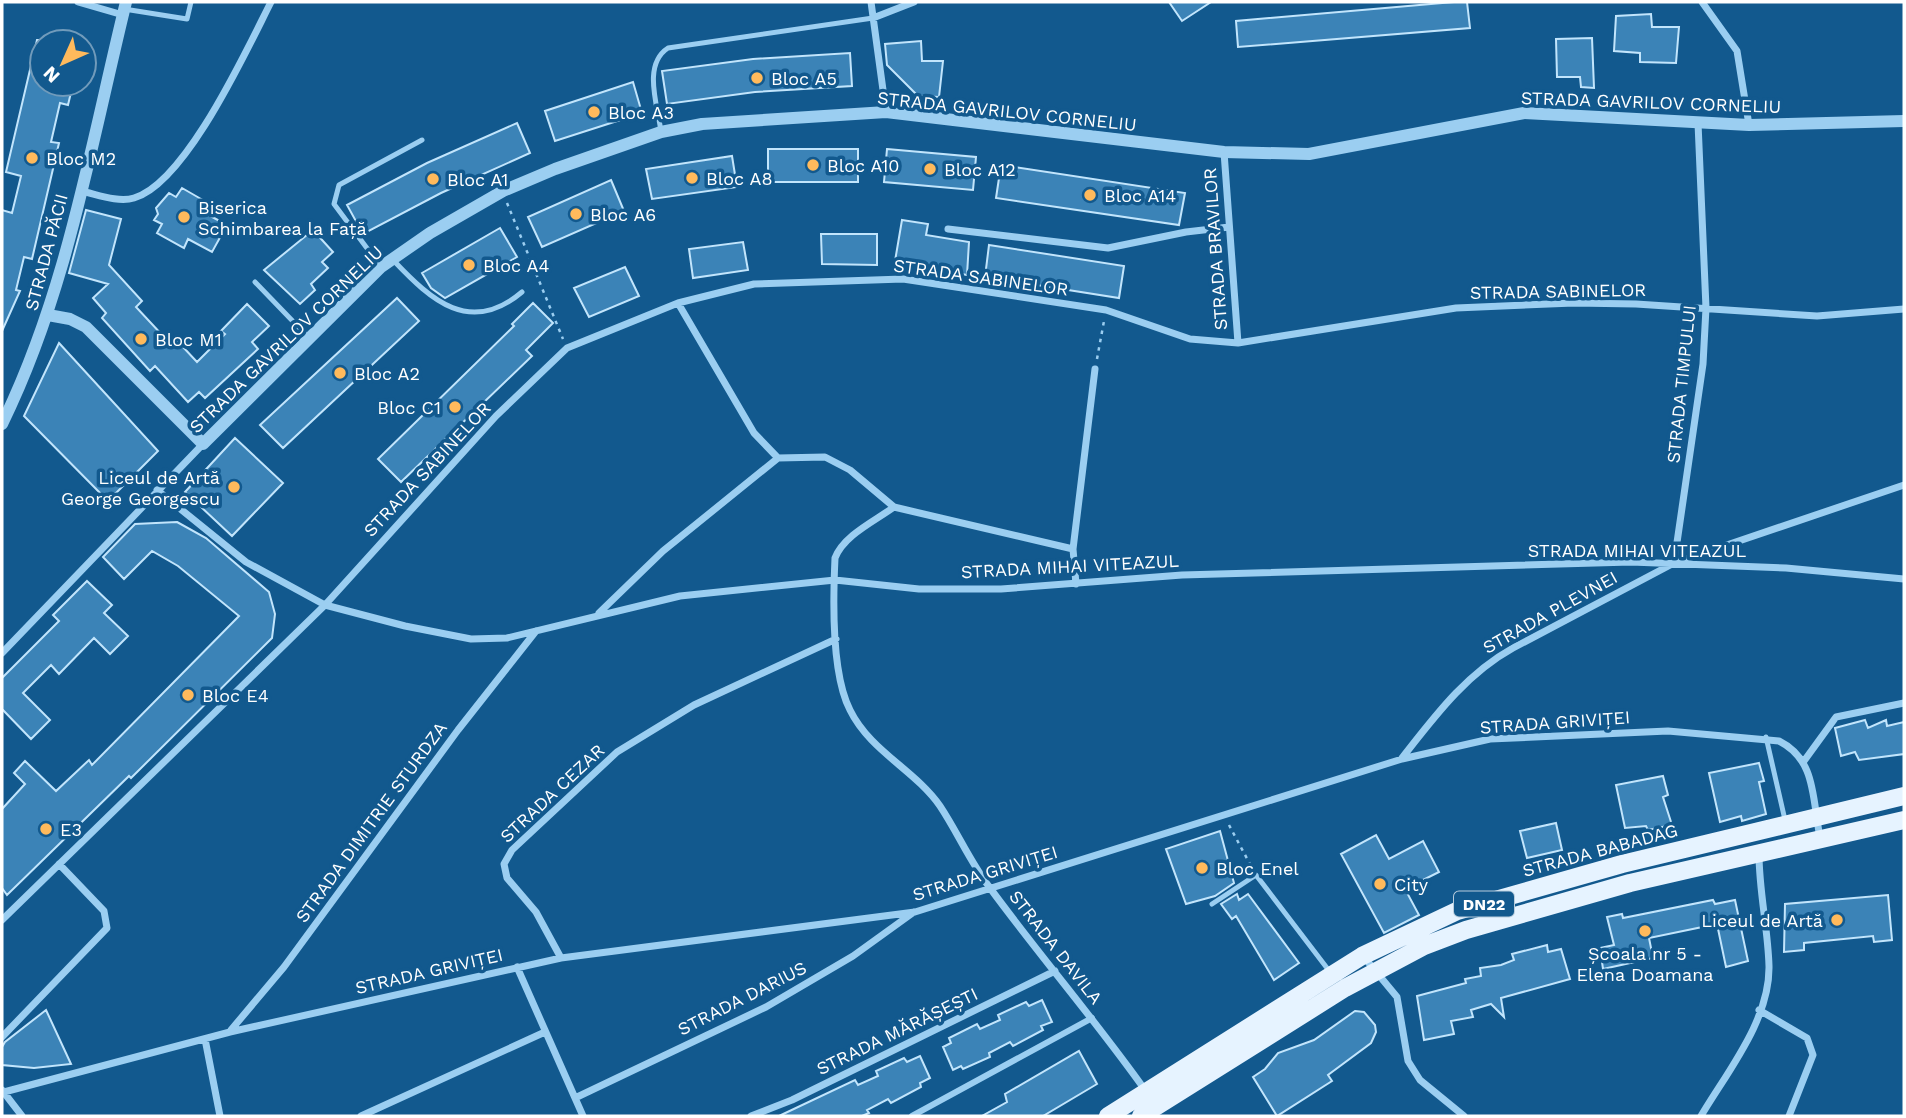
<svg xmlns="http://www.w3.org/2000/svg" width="1906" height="1118" viewBox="0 0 1906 1118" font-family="'Work Sans',sans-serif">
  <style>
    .building { fill: #3b83b7; stroke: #c2e5fc; stroke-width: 2 }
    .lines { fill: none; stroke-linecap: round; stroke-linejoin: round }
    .path { stroke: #9bcef1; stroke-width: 2.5; stroke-dasharray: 3.5 5; stroke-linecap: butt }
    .service { stroke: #9bcef1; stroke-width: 5 }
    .pedestrian { stroke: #9bcef1; stroke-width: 6 }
    .minor { stroke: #9bcef1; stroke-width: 7 }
    .tertiary { stroke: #9bcef1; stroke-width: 12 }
    .primary { stroke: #e6f3ff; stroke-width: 18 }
    .poi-dot { fill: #ffba5c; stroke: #12598e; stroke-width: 2.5 }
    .labels { text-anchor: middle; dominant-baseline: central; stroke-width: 7; stroke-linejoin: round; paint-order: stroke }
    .shield { fill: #12598e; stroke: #b8cddd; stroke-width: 2 }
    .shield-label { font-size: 16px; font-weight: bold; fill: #fff }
    .poi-label { font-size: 18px; fill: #fff; stroke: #12598e; text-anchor: start }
    .street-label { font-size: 18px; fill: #fff; stroke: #12598e }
  </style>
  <rect width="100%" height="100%" fill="#12598e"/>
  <path class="building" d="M1169,2H1211L1182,21Z
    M1454,2H1467L1470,28L1238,47L1236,21Z
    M1651,14L1652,27H1679L1676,63L1640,62V53L1614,51L1616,16Z
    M1592,38L1594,88L1581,87L1580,77H1557L1556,39Z
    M37,40H42V84H73L68,105L60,103L51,142L59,143L32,259L24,257L16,290L20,291L2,331V210L12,213L21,176L6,172Z
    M921,41L922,61H943L939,97L918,96L887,65L885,44Z
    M850,53L852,86L755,92L667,104L662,71L753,59Z
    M633,82L642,113L555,141L545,111Z
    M517,123L530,153L441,193L363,234L347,205L427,163Z
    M768,149H858V182H768Z
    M887,149L976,157L973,190L884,182Z
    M732,156L737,187L652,199L646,169Z
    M1001,165L1185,193L1179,225L996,198Z
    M611,180L624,211L542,247L528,217Z
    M182,188L208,203L203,212L227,225L212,252L188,239L184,248L157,233L162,224L154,220L158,214L156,208L169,193L176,197Z
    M86,210L121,219L109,265L142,301L136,307L164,337L169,332L197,362L225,334L221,331L247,304L269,326L252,342L258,349L205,398L199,392L188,402L155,366L150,371L102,318L106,313L93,298L108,284L69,273Z
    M902,220L928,224L926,235L969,242L967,275L895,261Z
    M500,228L517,257L445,298L431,288L422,273Z
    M313,230L333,252L322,262L328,268L311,284L315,290L300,304L264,270Z
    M821,234H877V265L822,264Z
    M743,242L748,270L693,278L689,249Z
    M989,245L1124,266L1119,298L985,277Z
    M625,267L639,296L589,317L574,288Z
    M397,298L419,321L283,448L260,425Z
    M533,303L553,323L526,350L532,356L401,482L378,459L514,326L512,324Z
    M59,343L158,451L108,501L24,416Z
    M235,438L283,483L232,536L185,492Z
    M177,522L206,538L269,592L275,614L272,638L131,778L129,776L7,895L2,888V809L25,784L14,773L25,761L56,791L89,760L92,765L239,616L178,566L152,551L124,579L103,557L135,524Z
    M87,581L112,605L104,613L128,636L110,654L94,638L59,674L51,665L23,693L50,720L31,739L2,709V678L59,621L53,615Z
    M1865,720L1868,728L1886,720L1887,726L1904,722V754L1859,760L1855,752L1841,756L1835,728Z
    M1759,763L1764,781L1759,782L1766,814L1742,821L1741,816L1720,822L1709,773Z
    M1663,776L1668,795L1663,797L1672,825L1648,830L1646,826L1625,828L1616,785Z
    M1556,823L1562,850L1527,858L1520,831Z
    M1220,831L1234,883L1215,896L1186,904L1166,849Z
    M1376,835L1389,859L1423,841L1439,872L1405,889L1419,915L1384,933L1341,854Z
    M1237,894L1239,900L1248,894L1299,963L1274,980L1236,916L1232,919L1221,904Z
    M1888,895L1892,940L1874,942L1873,936L1804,943V950L1784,952L1785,904Z
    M1713,900L1715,904L1735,900L1748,961L1726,967L1717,924L1649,938L1653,958L1603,969L1600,948L1614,945L1607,917L1622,914L1623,918Z
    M1547,945L1548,952L1561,949L1570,979L1501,998L1504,1017L1491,1004L1471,1010L1473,1017L1451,1021L1454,1034L1424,1040L1417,996L1466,983L1465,979L1481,976L1480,968L1501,965L1514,960L1512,954Z
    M1042,1000L1052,1022L1041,1026L1043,1030L1013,1046L1010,1042L989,1053L990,1057L963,1069L961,1066L953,1070L943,1047L951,1043L949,1038L977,1024L980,1029L1000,1020L998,1015L1026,1002L1029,1006Z
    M46,1010L71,1064L34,1068L2,1065V1047L5,1042Z
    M1355,1011L1364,1012L1375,1025L1376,1032L1371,1043L1328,1075L1332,1081L1277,1116L1253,1077L1265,1069L1278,1053L1314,1040Z
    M1079,1051L1097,1084L1043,1116H982L1007,1102L1005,1094Z
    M920,1056L930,1078L920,1083L921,1087L891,1103L888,1099L867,1110L869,1113L862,1116H779L855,1080L858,1085L878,1076L876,1071L904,1058L907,1062Z"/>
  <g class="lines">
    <path class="path" d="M507,203L563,339
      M1097,359L1104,321
      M1229,825L1251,866"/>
    <path class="service" d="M124,9L187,19L191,2
      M661,132C658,106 642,65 668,48L873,18
      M394,261C431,300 470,336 522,292
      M381,267L334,204L339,185L422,140
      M255,282L309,338
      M1766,737L1785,820
      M1212,904L1256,875L1330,972"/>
    <path class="pedestrian" d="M912,1116L1092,1018"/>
    <path class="minor" d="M78,2L123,15
      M871,2L886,112
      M1702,2L1737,51L1749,125
      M873,18L914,2
      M1224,152L1238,343
      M81,191C96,194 118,203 134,198C186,183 247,49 271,2
      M948,229L1108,248L1186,232L1229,227
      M678,303L754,433L778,458L825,457L850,470L894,507L1073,549
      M157,490L246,562L325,605L405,626L471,639L507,638L680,596L835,580L919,589H1001L1182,575L1631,562L1786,568L1904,579
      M894,507C875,521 844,535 835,558C833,599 831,673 850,710C870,751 915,770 940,806C958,833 970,862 990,888C1040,956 1096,1021 1145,1090
      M1674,563L1703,364L1706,308L1698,123
      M1076,584L1073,549L1095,369
      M599,613L663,551L778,458
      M2,653L203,444
      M1402,758C1435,716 1466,674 1513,648L1674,563L1904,485
      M1804,761L1836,717L1904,703
      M2,920L325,605L496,416L567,348L678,303L754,284L903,279L1106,310L1190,339L1238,343L1456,308L1574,303L1636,304L1817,316L1904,309
      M1363,956L1397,997L1408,1061L1420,1080L1464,1116
      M561,958L536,912L507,878L504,864L512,850L617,752L694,705L836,639
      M517,967L583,1116
      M1759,1010L1807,1038L1813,1055L1789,1116
      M231,1030L284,967L458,730L536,631
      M2,1037L107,928L104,911L59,864
      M205,1039L220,1116
      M2,1090L22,1116
      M4,1092L230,1032L561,958L915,912L1402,759L1490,739L1668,731L1779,741C1817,760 1812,800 1820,837
      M575,1098L766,1007L853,956L914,912
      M361,1116L545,1032
      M751,1116L792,1100L1055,971
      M1701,1116C1727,1072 1770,1020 1769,966C1768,929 1759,891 1759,854"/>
    <path class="tertiary" d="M48,315L70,319L86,327L203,444L381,267L430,233L503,191L555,169L661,132L702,124L886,112L1224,152L1309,154L1524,113L1749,125L1904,121
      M2,424C67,292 91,144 126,2"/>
    <path class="primary" d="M1108,1116L1362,956L1457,911L1622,864L1904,796
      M1141,1116L1345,988L1424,946L1466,930L1630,883L1904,820"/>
  </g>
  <g class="poi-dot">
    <circle cx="757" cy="78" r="7"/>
    <circle cx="594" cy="112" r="7"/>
    <circle cx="32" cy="158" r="7"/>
    <circle cx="813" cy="165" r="7"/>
    <circle cx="930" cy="169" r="7"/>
    <circle cx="692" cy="178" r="7"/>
    <circle cx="433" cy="179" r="7"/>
    <circle cx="1090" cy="195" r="7"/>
    <circle cx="576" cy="214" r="7"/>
    <circle cx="184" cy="217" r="7"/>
    <circle cx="469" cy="265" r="7"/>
    <circle cx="141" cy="339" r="7"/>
    <circle cx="340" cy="373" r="7"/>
    <circle cx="455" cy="407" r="7"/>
    <circle cx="234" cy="487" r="7"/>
    <circle cx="188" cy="695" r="7"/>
    <circle cx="46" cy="829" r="7"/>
    <circle cx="1202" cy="868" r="7"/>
    <circle cx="1380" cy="884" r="7"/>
    <circle cx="1837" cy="920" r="7"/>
    <circle cx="1645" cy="931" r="7"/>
  </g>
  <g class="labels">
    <rect class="shield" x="1454" y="891.5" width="60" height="25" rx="5"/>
    <g class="shield-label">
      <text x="1484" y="904">DN22</text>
    </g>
    <g class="poi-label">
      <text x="771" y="78">Bloc A5</text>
      <text x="608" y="112">Bloc A3</text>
      <text x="46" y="158">Bloc M2</text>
      <text x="827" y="165">Bloc A10</text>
      <text x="944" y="169">Bloc A12</text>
      <text x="706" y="178">Bloc A8</text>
      <text x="447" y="179">Bloc A1</text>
      <text x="1104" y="195">Bloc A14</text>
      <text x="198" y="207">Biserica<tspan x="198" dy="21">Schimbarea la Față</tspan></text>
      <text x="590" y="214">Bloc A6</text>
      <text x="483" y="265">Bloc A4</text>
      <text x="155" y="339">Bloc M1</text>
      <text x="354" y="373">Bloc A2</text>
      <text x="441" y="407" text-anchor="end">Bloc C1</text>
      <text x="220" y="477" text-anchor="end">Liceul de Artă<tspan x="220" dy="21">George Georgescu</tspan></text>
      <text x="202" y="695">Bloc E4</text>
      <text x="60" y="829">E3</text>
      <text x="1216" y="868">Bloc Enel</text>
      <text x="1394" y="884">City</text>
      <text x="1823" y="920" text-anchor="end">Liceul de Artă</text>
      <text x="1645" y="953" text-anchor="middle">Școala nr 5 -<tspan x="1645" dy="21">Elena Doamana</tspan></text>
    </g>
    <g class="street-label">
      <text transform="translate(1651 102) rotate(2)">STRADA GAVRILOV CORNELIU</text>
      <text transform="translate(1007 111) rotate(6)">STRADA GAVRILOV CORNELIU</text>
      <text transform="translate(1215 249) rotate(-94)">STRADA BRAVILOR</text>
      <text transform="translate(46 252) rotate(-75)">STRADA PĂCII</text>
      <text transform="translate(981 277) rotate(8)">STRADA SABINELOR</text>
      <text transform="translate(1558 291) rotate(-1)">STRADA SABINELOR</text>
      <text transform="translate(286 339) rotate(-44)">STRADA GAVRILOV CORNELIU</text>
      <text transform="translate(1681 384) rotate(-84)">STRADA TIMPULUI</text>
      <text transform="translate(427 469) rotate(-47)">STRADA SABINELOR</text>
      <text x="1637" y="550">STRADA MIHAI VITEAZUL</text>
      <text transform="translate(1070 566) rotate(-3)">STRADA MIHAI VITEAZUL</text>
      <text transform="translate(1550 612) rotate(-29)">STRADA PLEVNEI</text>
      <text transform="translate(1555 722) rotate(-4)">STRADA GRIVIȚEI</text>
      <text transform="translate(552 793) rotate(-43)">STRADA CEZAR</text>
      <text transform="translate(371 822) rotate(-54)">STRADA DIMITRIE STURDZA</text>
      <text transform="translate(1600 850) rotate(-15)">STRADA BABADAG</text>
      <text transform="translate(985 873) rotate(-17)">STRADA GRIVIȚEI</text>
      <text transform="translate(1056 947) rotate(52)">STRADA DAVILA</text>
      <text transform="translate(429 971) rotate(-13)">STRADA GRIVIȚEI</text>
      <text transform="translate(742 998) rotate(-27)">STRADA DARIUS</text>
      <text transform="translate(897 1031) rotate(-26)">STRADA MĂRĂȘEȘTI</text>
    </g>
  </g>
  <rect width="1906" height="1118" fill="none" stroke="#ffffff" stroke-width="7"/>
  <g transform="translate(63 63) rotate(225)"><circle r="33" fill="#12598e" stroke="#719bbb" stroke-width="2"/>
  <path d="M0-5L12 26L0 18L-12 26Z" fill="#ffba5c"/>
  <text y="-10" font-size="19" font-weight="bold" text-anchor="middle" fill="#ffffff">N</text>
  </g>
</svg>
